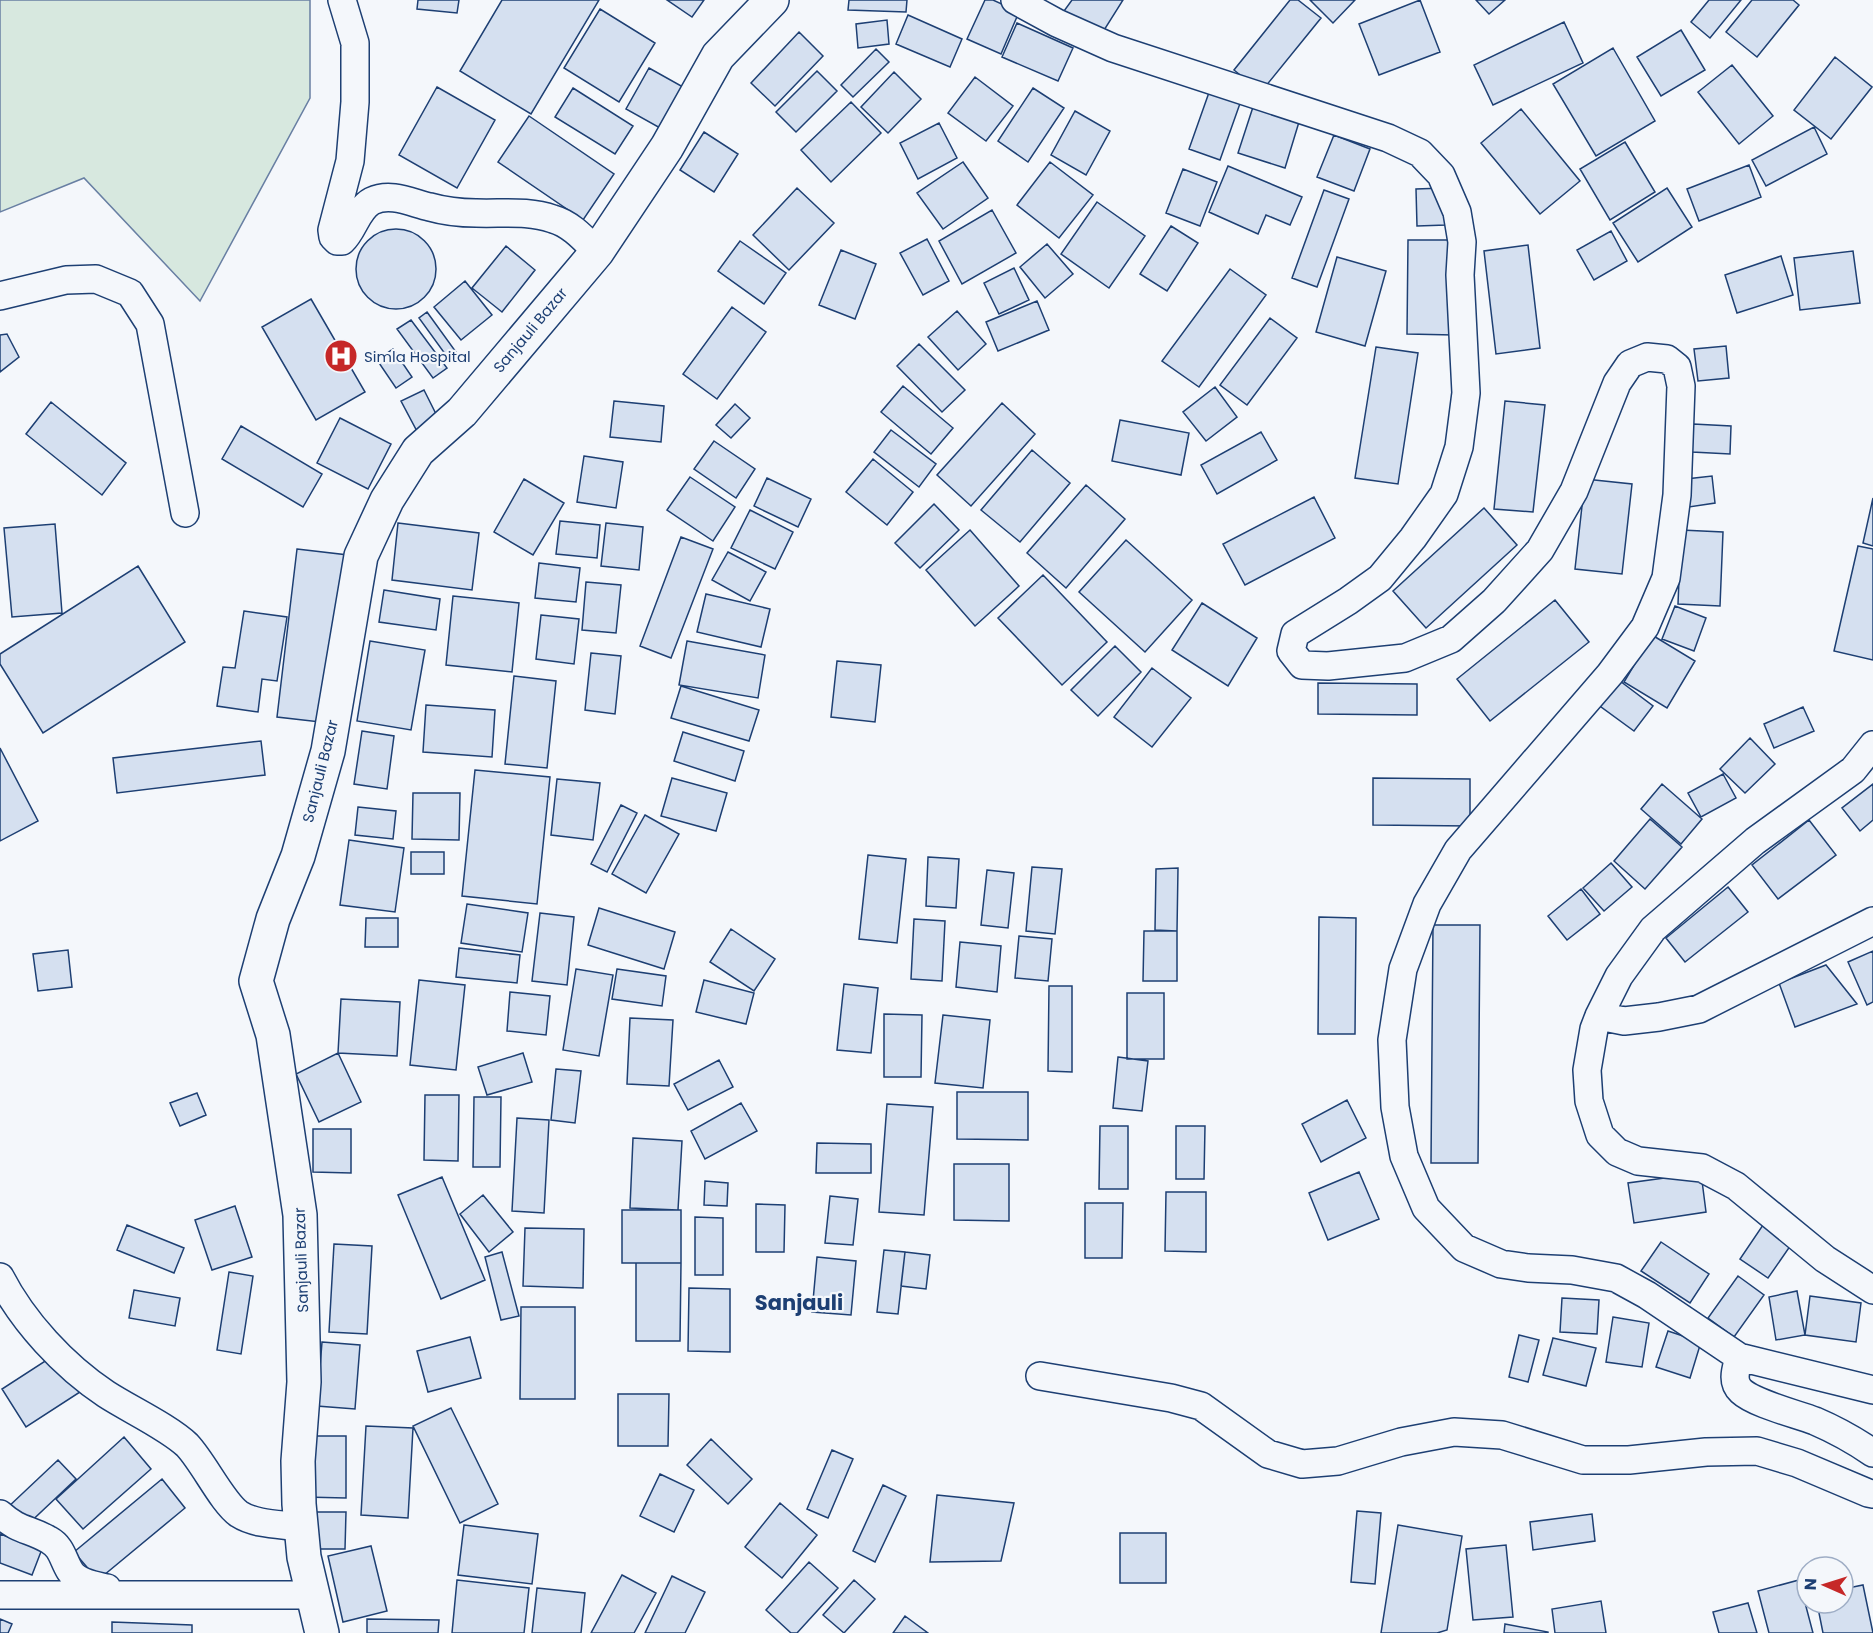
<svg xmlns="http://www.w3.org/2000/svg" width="1873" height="1633" viewBox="0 0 1873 1633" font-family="Poppins,sans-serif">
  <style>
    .green { fill: #d7e8df; stroke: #687fa3; stroke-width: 1.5 }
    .building { fill: #d5e0f0; stroke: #1d3f73; stroke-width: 1.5 }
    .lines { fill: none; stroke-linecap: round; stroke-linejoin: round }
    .minor-casing { stroke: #1d3f73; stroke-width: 30 }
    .secondary-casing { stroke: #1d3f73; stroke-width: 36 }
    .minor { stroke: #f4f7fb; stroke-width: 27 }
    .secondary { stroke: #f4f7fb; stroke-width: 33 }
    .labels { text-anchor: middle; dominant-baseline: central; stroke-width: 4.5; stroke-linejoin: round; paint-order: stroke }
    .street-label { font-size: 15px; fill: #1d3f73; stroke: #f4f7fb }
    .poi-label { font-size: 15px; fill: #1d3f73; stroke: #f4f7fb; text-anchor: start }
    .district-label { font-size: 21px; font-weight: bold; fill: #1d3f73; stroke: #f4f7fb }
  </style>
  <rect width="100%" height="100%" fill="#f4f7fb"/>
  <path class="green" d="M0,0H310V98L200,301L84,178L0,212Z"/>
  <path class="building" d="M418,0H459L457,13L417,9Z
    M502,0H599L531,114L460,71Z
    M667,0H704L692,17Z
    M849,0H907L906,12L848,10Z
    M985,0H993L1019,12L1001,54L967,39Z
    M1072,0H1123L1101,35L1064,11Z
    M1290,0H1298L1321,18L1261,92L1234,70Z
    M1310,0H1355L1333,23Z
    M1420,0L1440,52L1379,75L1359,24Z
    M1476,0H1505L1489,14Z
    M1709,0H1741L1710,38L1691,22Z
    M1752,0H1793L1799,5L1757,57L1726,32Z
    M600,9L655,43L619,102L564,68Z
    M908,15L962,39L950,67L896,44Z
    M887,20L889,44L858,48L856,24Z
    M1564,22L1583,63L1493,105L1474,65Z
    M1017,23L1073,48L1058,81L1002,57Z
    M1681,30L1705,70L1661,96L1637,57Z
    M799,32L823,56L775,106L751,83Z
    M1613,48L1655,121L1596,156L1553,84Z
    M876,49L889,62L853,97L841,85Z
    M1835,57L1872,87L1831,139L1794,110Z
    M1732,65L1773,116L1739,144L1698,92Z
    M649,68L692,92L669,133L626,109Z
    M817,71L837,91L796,132L776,112Z
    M894,72L921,99L888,133L861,107Z
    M975,77L1013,106L986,141L948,113Z
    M1212,84L1243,95L1220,160L1189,149Z
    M437,87L495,120L457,188L399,155Z
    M573,88L633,126L615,154L555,117Z
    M1033,88L1064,108L1028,162L998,141Z
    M851,102L881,133L831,182L801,150Z
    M1253,107L1299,122L1285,168L1238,153Z
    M1521,109L1580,181L1540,214L1481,143Z
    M1075,111L1110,131L1086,175L1051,155Z
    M529,116L614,174L583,220L498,162Z
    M939,123L957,158L918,179L900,143Z
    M1814,127L1827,154L1766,186L1752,160Z
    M704,132L738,154L714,192L680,170Z
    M1334,135L1370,149L1354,191L1317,177Z
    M1625,142L1655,192L1610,220L1580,169Z
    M963,162L988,198L943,229L917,193Z
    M1050,162L1093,195L1059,238L1017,205Z
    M1749,165L1761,197L1699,221L1687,189Z
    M1228,166L1302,197L1290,225L1266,215L1258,234L1209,212Z
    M1183,169L1217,182L1200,226L1166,213Z
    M797,188L834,223L789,270L753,235Z
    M1444,188L1446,225L1417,226L1416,189Z
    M1667,188L1692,227L1638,262L1613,223Z
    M1324,190L1349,199L1317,287L1292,278Z
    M1097,202L1145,236L1109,288L1061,254Z
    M992,210L1016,253L962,284L939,241Z
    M1171,226L1198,243L1167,291L1140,274Z
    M356 269a40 40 0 1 1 80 0a40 40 0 1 1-80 0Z
    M1611,231L1627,261L1594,280L1577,250Z
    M927,239L949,281L923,295L900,253Z
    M1408,240H1455L1454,335L1407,334Z
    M740,241L786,273L764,304L718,271Z
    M1047,244L1073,274L1045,298L1020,267Z
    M1528,245L1540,348L1496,354L1484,251Z
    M506,246L535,270L502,312L472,288Z
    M841,250L876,264L855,319L819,305Z
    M1853,251L1860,303L1800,310L1794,258Z
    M1781,256L1793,295L1737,313L1725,275Z
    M1337,257L1386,271L1365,346L1316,332Z
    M1014,268L1029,300L999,314L984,283Z
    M1230,269L1266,295L1199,387L1162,361Z
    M465,281L492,315L461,340L434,307Z
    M311,299L365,392L316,420L262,327Z
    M1037,301L1049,330L998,351L986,322Z
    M732,307L766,332L717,399L683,374Z
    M957,311L986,344L958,370L928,337Z
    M427,312L456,352L448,358L419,318Z
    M1270,318L1297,338L1247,405L1220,385Z
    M411,320L447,368L433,378L397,329Z
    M7,334L19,357L0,372V335Z
    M919,344L965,390L942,412L897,366Z
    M1726,346L1729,378L1698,381L1694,349Z
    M1376,347L1418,353L1398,484L1355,478Z
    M393,349L412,377L396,388L377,360Z
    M903,386L953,428L931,454L881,412Z
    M1215,387L1237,417L1206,441L1183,412Z
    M424,390L441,424L419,435L401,401Z
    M614,401L664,406L661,442L610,437Z
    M1505,401L1545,405L1533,512L1494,509Z
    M51,402L126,463L102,495L26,434Z
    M1002,403L1035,434L971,506L937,475Z
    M735,404L750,418L731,438L716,425Z
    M340,418L391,444L368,489L317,463Z
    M1120,420L1189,433L1181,475L1112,461Z
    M1693,424L1731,426L1730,454L1692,452Z
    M241,426L322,474L303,507L222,459Z
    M891,430L936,464L919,487L874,452Z
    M1261,432L1277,460L1217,494L1201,465Z
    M714,441L755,469L736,498L694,469Z
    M1032,450L1070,483L1020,542L981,510Z
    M584,456L623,462L616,508L577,502Z
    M873,459L913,492L887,525L846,492Z
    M1712,476L1715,503L1689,507L1686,479Z
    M690,477L735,507L713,541L667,510Z
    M767,478L811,499L798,527L754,506Z
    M524,479L564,503L533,555L494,532Z
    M1585,479L1632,484L1622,574L1575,569Z
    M1086,485L1125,519L1066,588L1027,553Z
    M1314,497L1335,538L1245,585L1223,544Z
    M1873,498V546L1863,543Z
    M934,504L959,530L920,568L895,543Z
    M1484,508L1517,545L1426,628L1393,591Z
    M750,510L793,532L775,569L731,548Z
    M560,521L600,525L597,558L556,554Z
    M398,523L479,533L472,590L392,580Z
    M606,523L643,527L639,570L601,566Z
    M55,524L62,613L12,617L4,528Z
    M970,530L1019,586L975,626L926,570Z
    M1681,530L1723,532L1720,606L1678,604Z
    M681,537L713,549L671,658L640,646Z
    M1126,540L1192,600L1145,652L1079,592Z
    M1858,546L1873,549V660L1834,651Z
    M297,549L348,555L329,723L277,717Z
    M728,552L766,572L750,601L712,580Z
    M539,563L580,568L576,602L535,598Z
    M138,566L185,642L43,733L0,664V654Z
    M1043,575L1107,642L1062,685L998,618Z
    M586,582L621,585L616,633L582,630Z
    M384,590L440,599L436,630L379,622Z
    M706,594L770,609L761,647L697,632Z
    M453,596L519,603L512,672L446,665Z
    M1555,600L1589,642L1490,721L1457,679Z
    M1202,603L1257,638L1228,686L1172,650Z
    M1675,606L1706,618L1694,651L1662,639Z
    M244,611L287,617L277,681L262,679L258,712L217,706L223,667L235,668Z
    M541,615L579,619L574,664L536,659Z
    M1652,635L1695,661L1667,708L1624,682Z
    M370,641L425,650L411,730L357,721Z
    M687,641L765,655L758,698L679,685Z
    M1115,646L1141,672L1098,716L1071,690Z
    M591,653L621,656L615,714L585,710Z
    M837,661L881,665L875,722L831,717Z
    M1152,668L1191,698L1152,747L1114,717Z
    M1612,675L1653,706L1634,731L1593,701Z
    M514,676L556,681L547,768L505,764Z
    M1318,683L1417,684V715L1318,714Z
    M681,686L759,710L749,741L671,718Z
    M426,705L495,710L492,757L423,752Z
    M1803,707L1814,731L1774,748L1764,724Z
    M362,731L394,736L387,789L354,784Z
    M683,732L744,751L735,781L674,761Z
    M1750,738L1775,764L1745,793L1720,769Z
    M261,741L265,775L117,793L113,758Z
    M0,748L38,821L0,841Z
    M475,770L550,777L537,904L462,896Z
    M1723,774L1736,798L1701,817L1688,793Z
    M672,778L727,793L716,831L661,816Z
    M1373,778L1470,779V826L1373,825Z
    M557,779L600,783L593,840L551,835Z
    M1662,784L1702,819L1681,844L1641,809Z
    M1873,784V820L1860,831L1842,808Z
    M413,793H460L459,840L412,839Z
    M621,805L637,813L607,872L591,864Z
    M358,807L396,811L393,839L355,835Z
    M645,815L679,834L646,893L612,874Z
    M1650,819L1682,847L1645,889L1614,861Z
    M1809,820L1836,855L1778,899L1752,865Z
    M349,840L404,848L395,912L340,905Z
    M411,852H444V874H411Z
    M868,855L906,859L897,943L859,939Z
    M928,857L959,859L956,908L926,906Z
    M1611,863L1632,887L1604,911L1583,888Z
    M1032,867L1062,869L1055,934L1026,931Z
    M1178,868L1177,931L1155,930L1156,869Z
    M987,870L1014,873L1008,928L981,925Z
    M1728,887L1748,912L1685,962L1666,938Z
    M1581,889L1600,914L1567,940L1548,916Z
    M467,904L528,913L522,952L461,943Z
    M599,908L675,932L664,969L588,945Z
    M540,913L574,917L567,985L532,981Z
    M1319,917L1356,918L1355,1034H1318Z
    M366,918H398V947H365Z
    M914,919L945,921L942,981L911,979Z
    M1433,925H1480L1478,1163H1431Z
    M731,929L775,959L754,991L710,962Z
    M1144,931H1177V981H1143Z
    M1019,936L1052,939L1048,981L1015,978Z
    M960,942L1001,946L997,992L956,987Z
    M459,948L520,955L517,983L456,977Z
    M68,950L72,987L38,991L33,954Z
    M1873,951V1002L1867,1005L1848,962Z
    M1826,965L1857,1004L1795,1027L1779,983Z
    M576,969L613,975L599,1056L563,1050Z
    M617,969L666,976L662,1006L612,999Z
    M419,980L465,985L456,1070L410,1065Z
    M704,980L754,993L746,1024L696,1012Z
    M844,984L878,988L871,1053L837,1050Z
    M1049,986H1072V1072L1048,1071Z
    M510,992L550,996L546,1035L507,1031Z
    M1127,993H1164V1059H1127Z
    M341,999L400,1002L397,1056L338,1053Z
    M884,1014L922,1015L921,1077H884Z
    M943,1015L990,1020L983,1088L935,1083Z
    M630,1018L673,1020L669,1086L627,1084Z
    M338,1053L361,1102L319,1122L296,1074Z
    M523,1053L532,1082L487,1095L478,1067Z
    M1118,1057L1148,1061L1142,1111L1113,1108Z
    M719,1060L733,1087L688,1110L674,1084Z
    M556,1069L581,1071L575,1123L551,1120Z
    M957,1092H1028V1140L957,1139Z
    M197,1093L206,1115L180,1126L170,1103Z
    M425,1095H459L458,1161L424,1160Z
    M474,1097H501L500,1167H473Z
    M1347,1100L1366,1138L1321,1162L1302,1124Z
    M741,1103L757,1131L705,1159L691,1131Z
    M887,1104L933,1107L924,1215L879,1212Z
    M517,1118L549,1120L544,1213L512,1211Z
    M1100,1126H1128V1189H1099Z
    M1176,1126H1205L1204,1179H1176Z
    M313,1129H351V1173L313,1172Z
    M633,1138L682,1141L678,1210L630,1208Z
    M817,1143L871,1144V1173H816Z
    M954,1164H1009V1221L954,1220Z
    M1359,1172L1379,1219L1328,1240L1309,1193Z
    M1701,1173L1706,1212L1634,1223L1628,1183Z
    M442,1177L485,1280L441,1299L398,1195Z
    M705,1181L728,1183L727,1206L704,1205Z
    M1166,1192H1206V1252L1165,1251Z
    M483,1195L513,1232L489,1252L460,1214Z
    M830,1196L858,1199L853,1245L825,1243Z
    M1085,1203H1123L1122,1258H1085Z
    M756,1204L785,1205L784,1252H756Z
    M235,1206L252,1257L212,1270L195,1220Z
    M622,1210H681V1263H622Z
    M695,1217L723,1218V1275H695Z
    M1765,1222L1793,1242L1768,1278L1740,1259Z
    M127,1225L184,1248L174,1273L117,1250Z
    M525,1228L584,1229L583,1288L523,1286Z
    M1661,1242L1709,1274L1690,1303L1641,1271Z
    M334,1244L372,1246L367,1334L329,1332Z
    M884,1250L905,1252L898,1314L877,1312Z
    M502,1252L519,1316L501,1320L485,1257Z
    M905,1252L930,1255L926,1289L901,1286Z
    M817,1257L856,1261L851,1315L812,1312Z
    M636,1263H681L680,1341H636Z
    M229,1272L253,1276L241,1354L217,1350Z
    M1738,1276L1764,1295L1734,1337L1708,1318Z
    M689,1288L730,1289V1352L688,1351Z
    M134,1290L180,1298L175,1326L129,1318Z
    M1797,1291L1805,1335L1776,1340L1769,1297Z
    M1810,1296L1861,1303L1856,1342L1805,1335Z
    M1562,1298L1599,1300L1597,1334L1560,1332Z
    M521,1307H575V1399H520Z
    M1613,1317L1649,1323L1642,1367L1606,1362Z
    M1668,1331L1701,1342L1690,1378L1656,1367Z
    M1519,1335L1539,1340L1528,1382L1509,1377Z
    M470,1337L481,1378L428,1392L417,1351Z
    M1553,1338L1596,1348L1586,1386L1543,1375Z
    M322,1342L360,1345L355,1409L317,1406Z
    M56,1354L80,1392L26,1427L2,1389Z
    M618,1394H669L668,1446H618Z
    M451,1408L498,1504L460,1523L413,1426Z
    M366,1426L413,1428L408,1518L361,1515Z
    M304,1436H346V1498L304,1497Z
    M124,1437L151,1469L83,1529L56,1499Z
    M711,1439L752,1479L728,1504L687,1465Z
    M832,1450L853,1459L828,1518L807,1509Z
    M58,1460L76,1479L23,1529L6,1509Z
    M660,1474L694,1490L674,1532L640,1516Z
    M162,1479L185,1508L98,1580L74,1552Z
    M883,1485L906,1496L875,1562L853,1551Z
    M937,1495L1014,1503L1001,1561L930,1562Z
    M780,1503L817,1535L782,1578L745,1547Z
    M1357,1511L1381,1513L1375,1584L1351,1582Z
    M305,1512H346L345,1549H305Z
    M1592,1514L1595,1541L1533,1550L1530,1522Z
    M464,1525L538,1534L532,1584L458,1575Z
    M1398,1525L1462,1536L1447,1630L1437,1633H1381Z
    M1120,1533H1166V1583H1120Z
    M0,1534L42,1549L32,1575L0,1563Z
    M1506,1545L1513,1617L1473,1620L1466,1549Z
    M371,1546L387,1611L343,1622L328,1556Z
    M809,1562L838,1588L797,1633H791L766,1610Z
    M622,1575L656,1593L634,1633H591Z
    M672,1576L705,1592L685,1633H645Z
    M457,1580L529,1588L524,1633H452Z
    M854,1580L875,1599L844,1633L823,1615Z
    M1799,1580L1813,1633H1769L1758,1591Z
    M1863,1585L1873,1633H1823L1817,1603H1843V1589Z
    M537,1588L585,1593L581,1633H532Z
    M1601,1601L1606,1633H1555L1552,1609Z
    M1748,1603L1757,1633H1719L1713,1612Z
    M905,1616L928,1633H893Z
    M0,1619L12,1624L8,1633H0Z
    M367,1619L439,1620L438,1633H367Z
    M112,1622L192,1625V1633H112Z
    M1505,1624L1548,1632V1633H1504Z"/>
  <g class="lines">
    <g class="minor-casing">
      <path id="minor" d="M342,0L355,43V102L350,161L332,230L333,237L337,241H342C354,230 357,209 372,201C391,192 412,203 430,207C444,211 461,213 476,213C502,214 528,210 553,219C571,224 584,239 597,252
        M1015,0L1057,23L1113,48L1388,138L1420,153L1441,175L1457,212L1462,242L1460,275L1466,393L1459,447L1444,494L1413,538L1380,578L1348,601L1295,634L1291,651L1302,665L1328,666L1405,658L1451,639L1494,601L1540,550L1574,491L1617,383L1630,364L1647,357L1667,359L1677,367L1681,386L1677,495L1666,578L1645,627L1610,674L1458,850L1427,904L1403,969L1392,1040L1395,1107L1404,1156L1426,1208L1464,1248L1501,1264L1528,1268L1572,1270L1616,1278L1647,1295L1739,1357L1873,1390
        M0,296L66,280L96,279L130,293L150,324L185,513
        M1873,745L1853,770L1755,841L1653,929L1619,976L1599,1016L1594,1029L1587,1070L1589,1101L1600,1135L1617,1152L1638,1161L1702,1168L1736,1186L1825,1259L1873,1290
        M1599,1016L1624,1021L1659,1017L1699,1009L1873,921
        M0,1277C23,1322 64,1366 106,1394C129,1409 168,1427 187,1445C204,1463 222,1502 239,1514C256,1525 281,1524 301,1527
        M1739,1357C1736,1369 1731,1382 1741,1391C1755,1404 1797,1414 1815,1421C1836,1430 1854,1440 1873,1453
        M1040,1376L1171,1398L1201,1406L1268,1454L1302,1464L1338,1461L1401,1442L1454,1432L1502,1435L1583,1460H1629L1706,1452L1757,1451L1797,1463L1868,1493L1873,1494
        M0,1514C20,1532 29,1528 49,1540C62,1547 63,1560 70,1571C77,1583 94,1585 107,1588
        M0,1595H312"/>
    </g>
    <g class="secondary-casing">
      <path id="secondary" d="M322,1633L304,1557L299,1504L298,1461L304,1382L300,1215L273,1035L256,981L273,919L298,856L328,751L361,556L387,500L418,451L462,412L597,252L667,147L718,56L772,0"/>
    </g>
    <use href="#minor" class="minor"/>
    <use href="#secondary" class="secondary"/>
  </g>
  <defs>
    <g id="hospital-disc" transform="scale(1.725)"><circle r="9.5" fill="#c62828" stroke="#f4f7fb"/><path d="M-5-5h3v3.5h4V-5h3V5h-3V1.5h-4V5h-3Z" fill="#fff"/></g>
  </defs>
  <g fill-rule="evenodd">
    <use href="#hospital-disc" x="341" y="356"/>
  </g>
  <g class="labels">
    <g class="street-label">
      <text transform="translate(530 330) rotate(-50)">Sanjauli Bazar</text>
      <text transform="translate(320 771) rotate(-76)">Sanjauli Bazar</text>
      <text transform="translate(301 1260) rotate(-92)">Sanjauli Bazar</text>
    </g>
    <g class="poi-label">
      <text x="364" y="356">Simla Hospital</text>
    </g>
    <g class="district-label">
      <text x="799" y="1302">Sanjauli</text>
    </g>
  </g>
  <g transform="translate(1825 1585) rotate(273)"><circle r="28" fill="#f4f7fb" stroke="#9eadc5" stroke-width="1.5"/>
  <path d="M0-4.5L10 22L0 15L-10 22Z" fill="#c62828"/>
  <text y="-9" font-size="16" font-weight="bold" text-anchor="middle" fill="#1d3f73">N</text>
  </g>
</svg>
